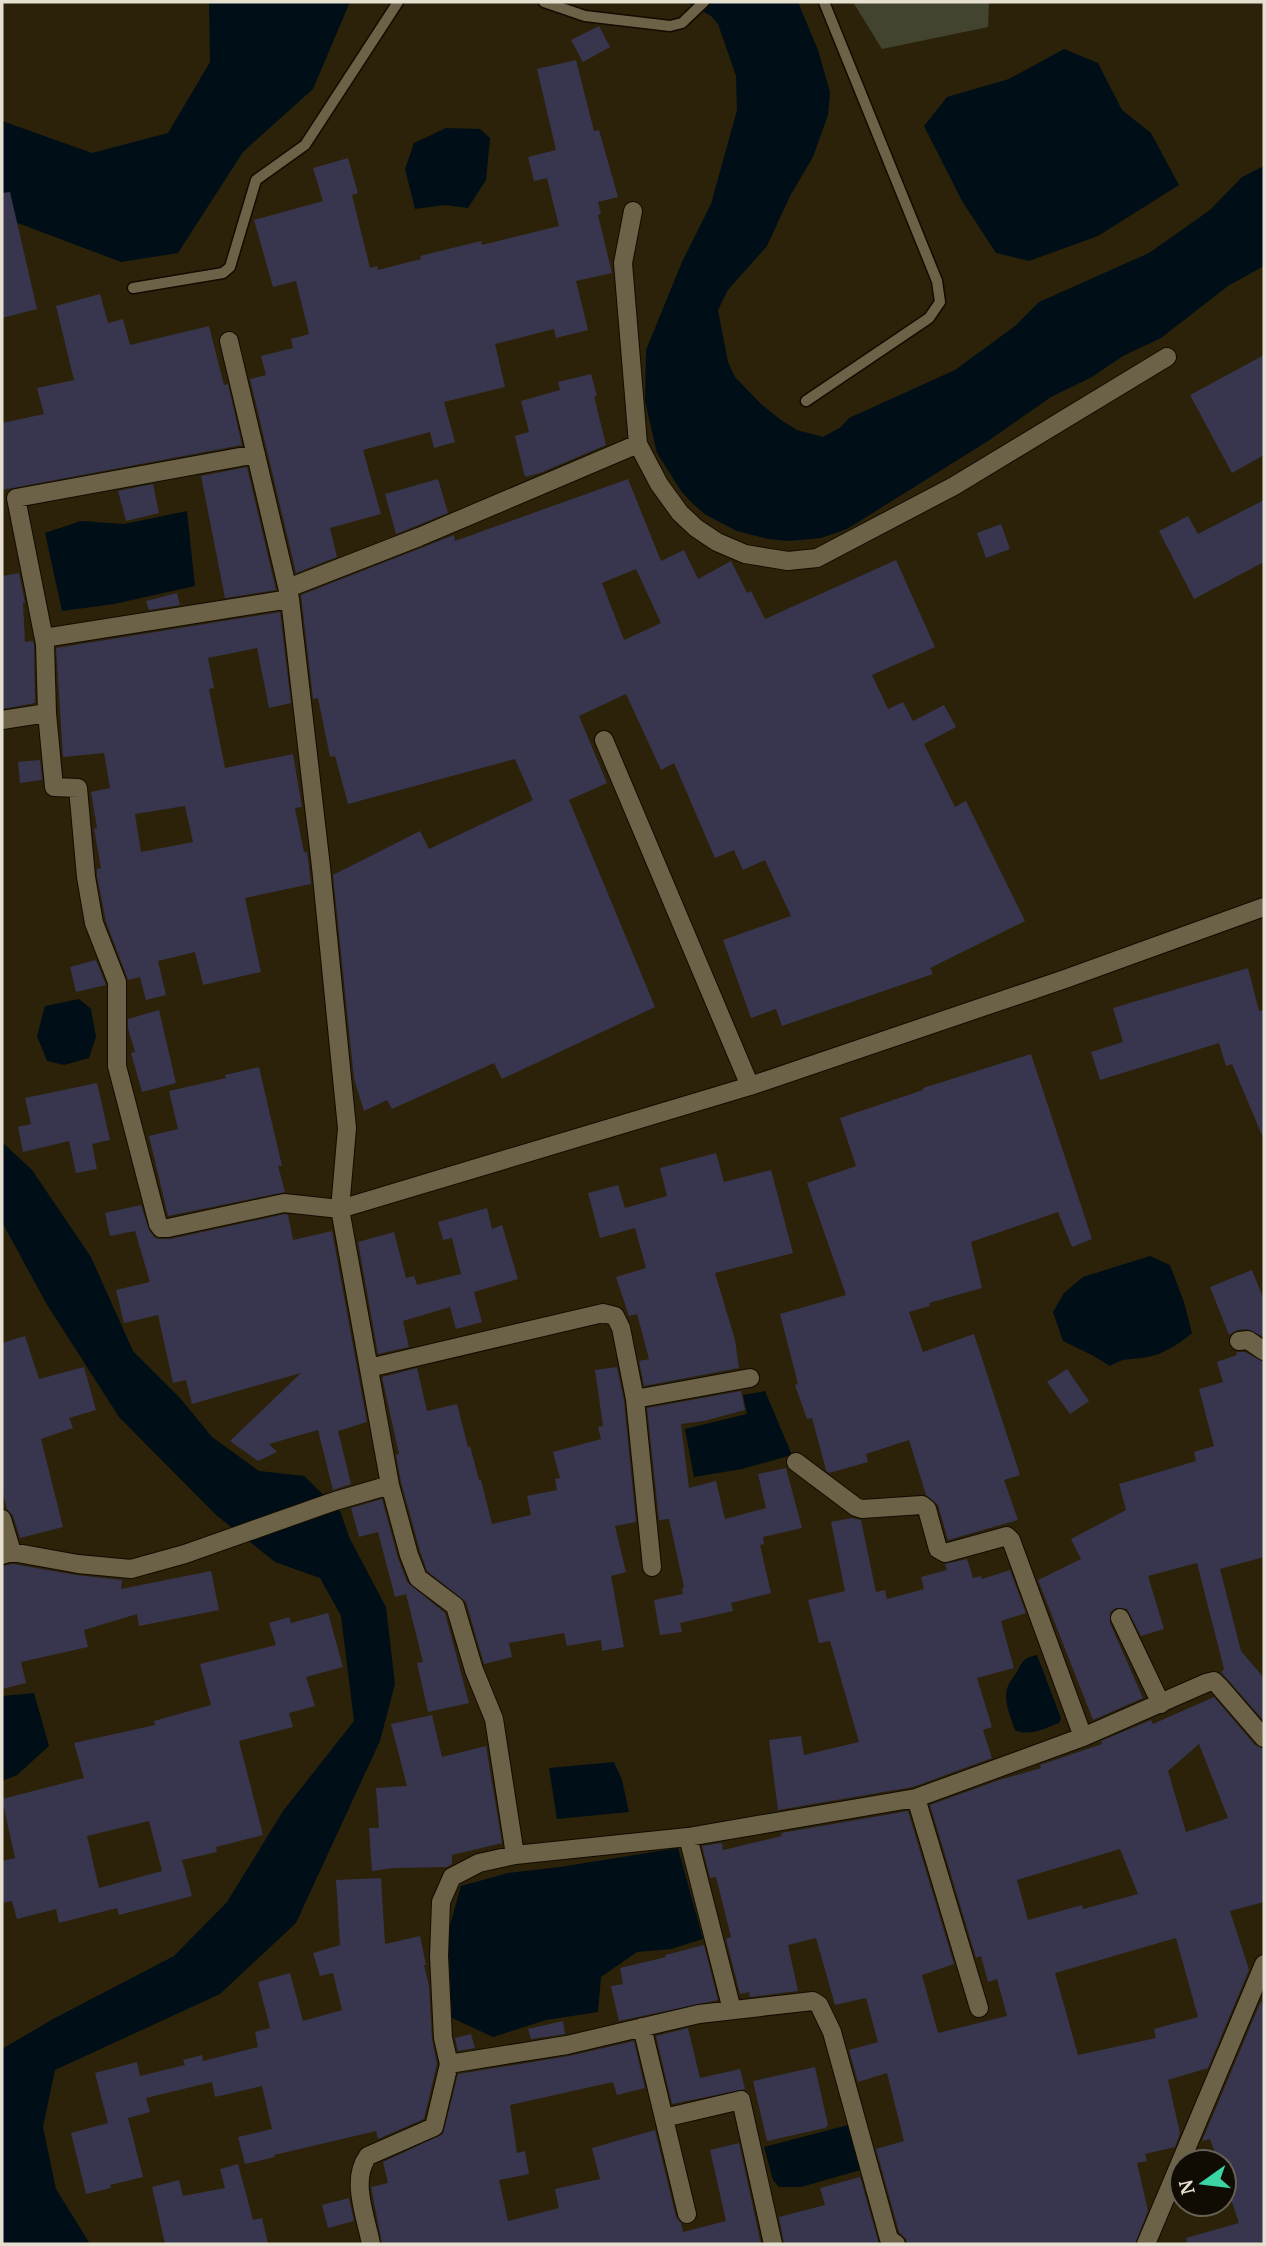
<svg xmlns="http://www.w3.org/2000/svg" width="1266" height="2246" viewBox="0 0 1266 2246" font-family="'PT Serif',serif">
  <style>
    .green { fill: #43442f }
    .water { fill: #000f17 }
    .building { fill: #37364e; fill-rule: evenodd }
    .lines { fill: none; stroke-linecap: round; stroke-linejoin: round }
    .service-casing { stroke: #130b00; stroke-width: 13 }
    .minor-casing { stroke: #130b00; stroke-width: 20 }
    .tertiary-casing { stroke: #130b00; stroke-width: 20 }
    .service { stroke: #6c6248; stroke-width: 10 }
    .minor { stroke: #6c6248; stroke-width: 18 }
    .tertiary { stroke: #6c6248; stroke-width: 18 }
  </style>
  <rect width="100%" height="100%" fill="#2b2209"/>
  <path class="green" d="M853,2H989L988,27L882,49Z"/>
  <path class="water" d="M209,2H350L313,89L243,152L178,253L121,262L2,217V121L92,153L168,133L210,62Z
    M686,2H798L818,50L830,92L828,115L813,157L790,196L767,246L728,290L718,310L728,362L735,377L761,404L781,420L797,430L823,437L841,427L849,418L955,370L1015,326L1039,302L1149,253L1210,210L1242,177L1264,166V266L1228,286L1161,338L1123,356L1092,377L1051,397L988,441L847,529L821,538L789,541L768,539L737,531L706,515L692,503L681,491L657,453L645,401L646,350L682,262L711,204L737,110L736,76L718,24L711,16Z
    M1064,49L1098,63L1122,110L1151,133L1179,185L1098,236L1029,261L996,253L962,201L924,126L947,97L1009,79Z
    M446,128L480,129L490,138L486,180L468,208L445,205L415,209L405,169L414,143Z
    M187,511L195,586L114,604L62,611L45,533L81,521L124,524Z
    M79,999L91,1009L96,1037L89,1058L64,1065L47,1061L37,1036L45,1006Z
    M2,1142L32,1170L91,1257L133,1351L180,1398L212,1437L259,1471L304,1476L340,1511L350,1539L386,1607L395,1684L380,1741L296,1923L220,1994L55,2070L43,2127L56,2189L90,2244H2V2049L53,2019L174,1956L227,1902L283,1811L354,1721L341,1616L320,1578L275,1562L216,1515L119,1417L46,1303L2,1222Z
    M1150,1256L1170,1265L1184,1302L1192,1333C1178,1345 1160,1356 1142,1358C1126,1360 1124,1358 1110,1366L1092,1355L1063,1341L1053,1312L1064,1293L1083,1277Z
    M765,1391L792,1455L742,1469L694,1477L685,1429L747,1414L743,1395Z
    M1037,1655L1061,1718L1059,1723C1045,1728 1030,1737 1015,1730C1011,1718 1002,1699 1008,1686C1010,1681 1014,1676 1017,1672C1022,1661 1025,1657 1037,1655Z
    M34,1693L49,1746L17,1775L2,1781V1696Z
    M614,1762L622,1780L629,1812L557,1819L549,1768Z
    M678,1848L703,1939L671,1949L637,1952L601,1977L598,2012L546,2020L493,2037L452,2018L448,1932L461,1886L508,1873L560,1867Z
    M852,2124L864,2169L801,2187H779L773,2180L764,2147Z"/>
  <path class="building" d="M599,26L610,47L583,62L571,40Z
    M576,60L594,131L599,130L618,197L598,202L601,214L598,215L612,273L576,281L588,330L556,338L554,329L495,344L505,387L444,402L455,442L434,448L430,432L363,450L381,514L330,528L337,557L296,573L250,379L266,375L261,356L293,348L291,339L309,334L296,281L273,287L254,220L323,201L313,168L348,158L358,193L352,195L370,268L377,266L378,270L421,259L420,256L481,241L482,245L559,226L547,178L534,181L528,157L556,150L537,69Z
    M10,192L37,309L2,318V193Z
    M100,294L108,323L123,319L130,345L209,326L224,385L228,384L242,445L2,490V423L44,414L37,388L74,380L56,306Z
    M1264,355V455L1232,473L1190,395Z
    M591,374L597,396H594L606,445L540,473L525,477L515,436L529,432L521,401L560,390L558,382Z
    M247,467L276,590L225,598L201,476Z
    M438,479L448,513L396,534L385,494Z
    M628,479L661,561L684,550L698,579L731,561L747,593L751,591L765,619L896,560L935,647L872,675L888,709L903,702L913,721L944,705L956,727L924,744L955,807L966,801L1025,921L930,968L933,974L782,1026L776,1009L751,1018L723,940L791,916L765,860L743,870L734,850L715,858L674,763L661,770L626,694L579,716L607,783L569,800L655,1007L502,1079L494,1063L392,1109L387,1100L364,1111L354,1079L333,875L420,831L429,849L533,800L515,759L348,804L335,756L330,757L318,698L313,699L301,595L454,535L455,541ZM636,569L661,623L624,640L602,583Z
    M153,484L159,513L126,521L118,491Z
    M1264,500V562L1194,599L1159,531L1188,516L1198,534Z
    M1001,524L1010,549L986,558L977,533Z
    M19,573L25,603H23L25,642L33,641L34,645L35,703L2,709V576Z
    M177,593L180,605L149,610L146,601Z
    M280,612L291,703L269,708L257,648L208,658L214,688L209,689L225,768L293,754L302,807L295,808L304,852H307L311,884L245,898L261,972L203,985L195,952L158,961L166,995L146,1000L140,977L128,980L106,922L97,876V869L101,868L94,829L97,828L91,792L110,788L104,753L63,757L56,648ZM185,806L193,842L141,852L135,814Z
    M40,760L42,780L20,783L18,762Z
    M96,960L106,985L76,992L70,967Z
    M1248,968L1259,1011L1264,1010V1140L1232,1064L1226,1066L1219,1043L1100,1080L1091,1052L1123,1042L1113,1008Z
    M159,1010L176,1083L142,1092L131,1053L135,1052L128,1028V1019Z
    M1031,1054L1092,1239L1072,1247L1058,1212L971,1242L982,1288L929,1303L930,1306L909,1312L923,1352L974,1334L1020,1475L1004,1480L1018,1520L948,1540L938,1505L926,1495L909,1440L866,1454L868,1462L829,1473L826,1470L812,1418L807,1419L795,1385L798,1384L780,1314L846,1295L807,1183L856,1166L840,1118L923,1090V1088Z
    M259,1067L282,1166H278L285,1192L168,1216L149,1136L178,1129L169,1091L226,1078L225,1075Z
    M97,1083L110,1140L92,1144L97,1169L76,1173L69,1141L23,1152L18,1127L31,1124L25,1098Z
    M716,1153L724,1182L771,1170L793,1253L715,1273L735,1340L739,1368L644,1386L639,1361L649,1359L637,1314L629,1316L616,1277L646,1268L635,1228L600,1238L588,1193L618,1185L625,1208L667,1196L660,1168Z
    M141,1205L149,1230L155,1238L160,1239H170L285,1214L288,1215L293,1240L332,1231L367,1422L338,1431L351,1484L333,1490L318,1430L269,1444L277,1452L258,1461L230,1441L301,1373L192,1404L186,1380L173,1383L158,1315L124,1323L116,1290L150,1282L135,1231L110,1236L105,1213Z
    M487,1208L492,1229L502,1225L518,1279L474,1292L482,1322L456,1329L450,1307L403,1321L409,1347L378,1354L358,1242L394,1232L406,1278L414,1276L417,1285L461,1274L452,1238L443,1240L438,1222Z
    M1252,1270L1264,1300V1337L1247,1329L1237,1330L1229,1335L1210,1287Z
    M25,1336L39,1379L84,1367L96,1410L69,1418L73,1428L41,1439L63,1527L20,1538L13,1516L7,1509L2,1489V1343Z
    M1236,1352H1245L1264,1362V1557L1220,1569L1241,1651L1264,1678V1721L1221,1672L1224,1669L1197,1563L1148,1576L1164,1629L1141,1636L1127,1609L1116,1608L1110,1612V1623L1143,1698L1093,1720L1038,1580L1081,1559L1071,1539L1126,1510L1119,1484L1196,1461L1194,1452L1214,1446L1199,1389L1223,1382L1217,1362L1237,1355Z
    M617,1367L624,1401L636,1522L615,1526L626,1572L611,1576L624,1647L602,1651L601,1640L567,1646L564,1633L509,1643L512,1657L484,1664L466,1602L427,1571L420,1551L401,1482L396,1455L399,1454L382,1377L417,1368L427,1411L457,1404L468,1447L470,1446L479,1480H481L492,1524L531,1515L527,1496L557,1490L555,1479L560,1478L553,1452L601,1439L598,1427L603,1426L595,1370Z
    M1067,1369L1089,1401L1070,1414L1047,1382Z
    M741,1391L745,1410L704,1421L681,1424L689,1488L716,1481L725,1519L766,1508L758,1474L786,1468L802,1528L763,1537L764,1544L760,1545L771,1593L731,1603L733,1611L680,1623L682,1632L660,1635L654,1600L683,1594L682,1588L684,1587L669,1519L659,1520L647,1408Z
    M382,1499L398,1558L407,1582L445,1613L469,1703L428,1712L417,1663L423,1662L406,1594L395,1597L378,1532L359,1537L351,1508Z
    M852,1518L861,1520L876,1592L885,1590L887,1599L924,1589L921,1577L947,1570L945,1564L967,1559L973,1578L981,1576L982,1579L1010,1570L1026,1613L1001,1621L1014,1668L977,1678L992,1727L983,1730L992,1758L913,1787L778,1810L769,1740L801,1736L804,1755L859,1742L830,1641L819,1643L808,1600L845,1591L831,1522Z
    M13,1564L76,1575L122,1580L121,1589L211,1571L219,1610L139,1626L137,1614L84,1630L88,1647L21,1662L26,1683L2,1689V1566Z
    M328,1613L343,1667L306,1677L315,1706L289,1713L293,1727L239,1741L263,1835L216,1847L217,1852L182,1860L192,1896L119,1915L117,1908L59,1923L56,1909L17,1919L12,1901L2,1903V1861L15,1858L2,1799L84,1778L74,1743L155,1725L154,1721L211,1705L200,1664L276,1645L269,1623L289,1617L291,1623ZM149,1821L162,1871L99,1888L87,1836Z
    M1214,1697L1255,1745L1264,1749V1902L1230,1911L1249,1970L1208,2068L1168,2080L1180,2133L1175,2147L1145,2154L1147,2161L1137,2163L1148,2211L1135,2244H907L906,2239L899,2232L876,2149L904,2141L887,2073L858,2082L849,2050L878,2042L866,1998L835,2005L816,1938L788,1945L798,1991L750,1997L749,1992L740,1994L726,1939L731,1937L716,1877L710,1878L702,1846L722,1843L723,1850L782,1836L781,1833L908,1811L954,1964L922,1975L938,2033L1007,2016L997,1979L988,1982L981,1956L976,1958L930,1805L999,1780L1041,1768L1040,1765L1102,1744L1101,1741L1151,1720L1153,1724ZM1199,1744L1228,1818L1186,1832L1168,1771ZM1120,1849L1138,1894L1083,1909L1082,1905L1028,1920L1017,1880ZM1176,1938L1198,2017L1154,2029L1156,2038L1078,2055L1055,1973Z
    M432,1715L442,1757L486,1746L502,1843L452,1855V1864L447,1867L394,1868L372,1871L369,1828H379L376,1788L407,1786L391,1724Z
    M381,1878L385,1944L420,1936L426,1965H424L429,1986L432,2039L437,2064L424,2119L378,2139L376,2131L274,2155L275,2157L245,2164L238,2137L272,2129L262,2086L215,2097L212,2082L146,2098L150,2112L128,2118L143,2177L110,2185L111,2188L86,2194L71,2133L108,2123L95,2073L137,2062L140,2076L185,2065L183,2060L202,2055L203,2061L258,2047L255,2032L270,2028L258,1982L290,1973L303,2021L342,2010L333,1973L320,1976L313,1953L340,1945L336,1880Z
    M704,1945L718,2000L619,2021L611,1986L623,1984L620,1968L666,1957L665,1955Z
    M1261,2001L1264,2012V2244H1187L1186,2238L1239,2223L1224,2178V2162H1218L1210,2139L1202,2141Z
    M563,2021L565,2034L531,2039L528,2029Z
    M688,2028L700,2078L740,2069L745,2089L672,2104L656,2036Z
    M471,2034L475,2048L458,2051L455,2038Z
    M634,2041L645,2088L617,2095L613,2082L510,2105L517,2153L525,2151L529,2174L499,2180L508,2221L559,2208L555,2189L600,2179L592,2148L655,2130L676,2217L681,2223L683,2232L726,2221L710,2150L739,2143L761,2244H382L371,2187L388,2183L383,2162L443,2134L458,2074L569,2056Z
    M815,2067L828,2125L825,2128L767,2141L753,2081Z
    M238,2164L253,2220L262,2218L268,2244H165L152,2187L179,2180L183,2196L225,2188L220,2169Z
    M860,2177L879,2244H784L779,2217L825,2205L820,2188Z
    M349,2198L354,2221L328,2228L322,2205Z"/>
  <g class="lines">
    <g class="service-casing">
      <path id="service" d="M544,2L585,16L670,26L682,23L704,2
        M133,288L223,273L230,267L256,180L305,145L398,2
        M806,401L929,318L940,302L937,281L824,2"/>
    </g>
    <g class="minor-casing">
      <path id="minor" d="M633,211L623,263L638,444L659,484L680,513L696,528L717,542L745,554L788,561L817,558L954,486L1167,357
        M229,341L290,599L321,867L347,1128L340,1209L390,1485L409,1555L418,1578L455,1606L474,1670L494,1719L515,1855
        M256,454L16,498L45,644L47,713L54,787L78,788L86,877L94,923L117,982V1066L158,1224L161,1228H168L284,1203L340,1209
        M288,588L419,537L638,444
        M44,638L290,599
        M2,720L47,713
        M604,740L750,1086
        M1239,1341L1248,1340L1264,1351
        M369,1368L603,1313L615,1316L621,1328L635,1399L750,1378
        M635,1399L652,1567
        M796,1462L856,1507L862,1509L922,1505L927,1509L938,1549L945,1553L1007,1536L1011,1540L1083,1737
        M2,1519L12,1552
        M2,1555L12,1552L78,1564L131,1569L185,1554L335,1501L390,1485
        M1120,1618L1161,1704
        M916,1798L979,2008
        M688,1837L732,2010
        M642,2027L687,2214
        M449,2064L567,2045L699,2014L813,2001L819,2005L832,2032L889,2239L896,2244
        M664,2118L741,2100L773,2244
        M371,2244C366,2217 350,2180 368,2156L434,2127L449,2064L443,2038L439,1956L441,1902L452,1877L479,1863L515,1855L688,1837L916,1798L1083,1737L1206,1683L1214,1681L1219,1686L1264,1738
        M1146,2244L1264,1964"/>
    </g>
    <g class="tertiary-casing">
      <path id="tertiary" d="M340,1209L750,1086L1065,979L1264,907"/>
    </g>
    <use href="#service" class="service"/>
    <use href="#minor" class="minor"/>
    <use href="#tertiary" class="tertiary"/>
  </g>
  <rect width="1266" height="2246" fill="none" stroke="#e6e0d1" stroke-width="7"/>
  <g transform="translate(1203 2183) rotate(256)"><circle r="33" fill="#100c03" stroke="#666155" stroke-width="2"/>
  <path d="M0-5L12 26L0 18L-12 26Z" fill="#3bd4a4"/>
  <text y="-10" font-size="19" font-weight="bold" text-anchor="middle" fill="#e6e0d1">N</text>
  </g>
</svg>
